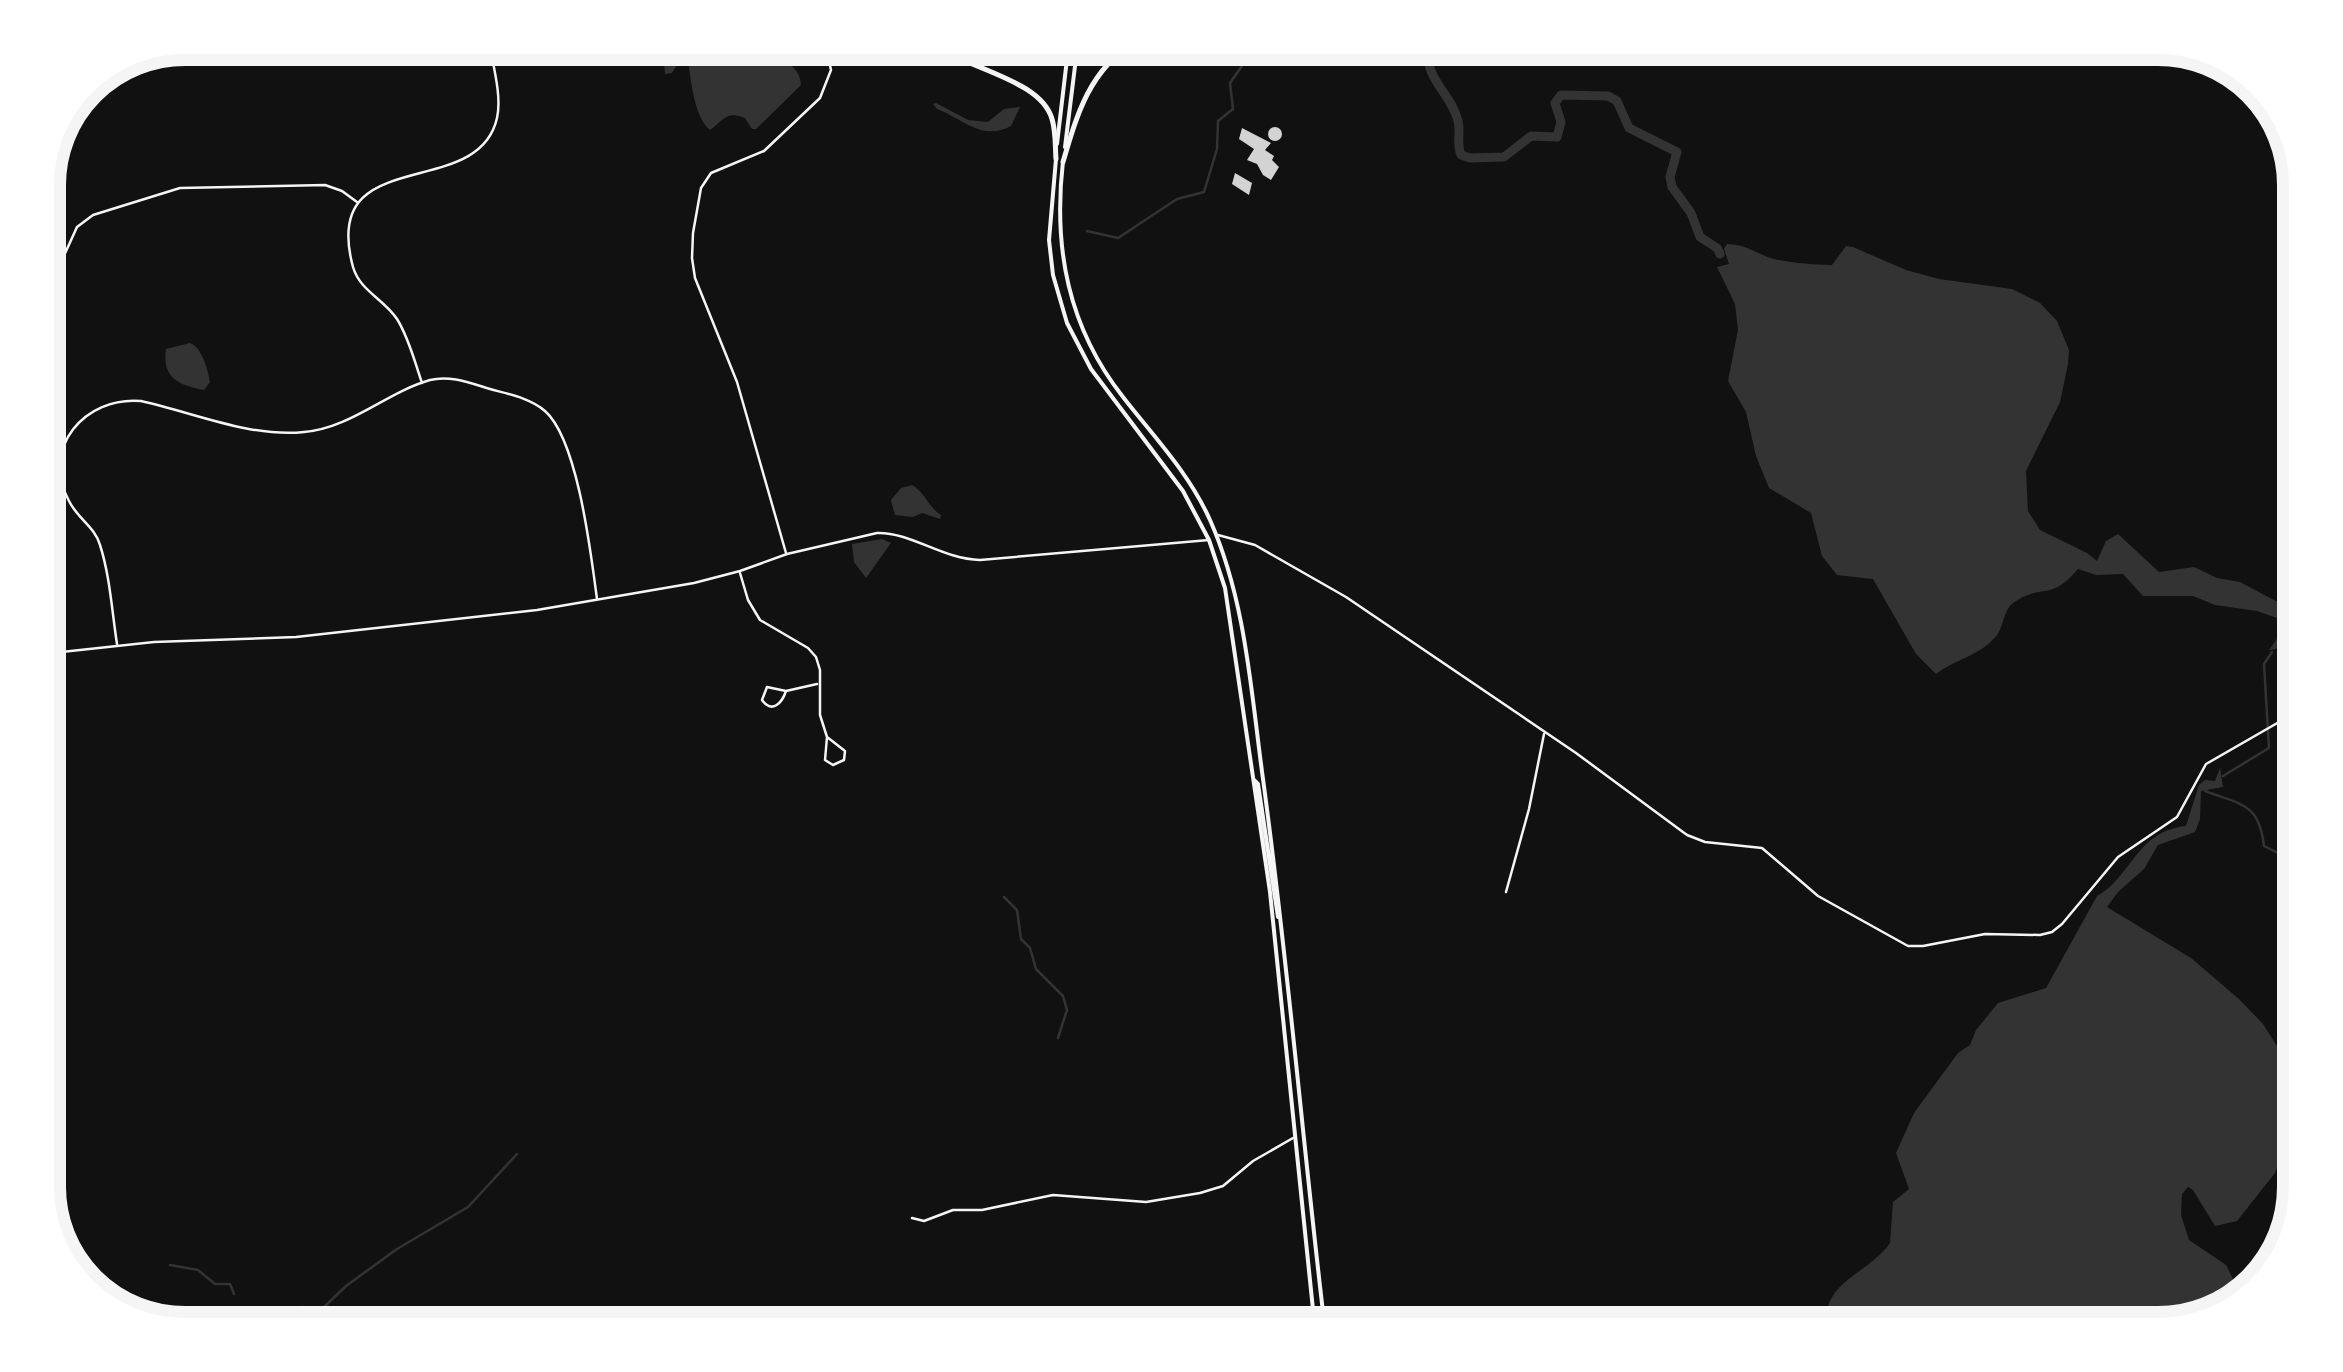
<svg xmlns="http://www.w3.org/2000/svg" width="2343" height="1372" viewBox="0 0 2343 1372" font-family="'Work Sans',sans-serif">
  <style>
    .water { fill: #333 }
    .lines { fill: none; stroke-linecap: round; stroke-linejoin: round }
    .stream { stroke: #333; stroke-width: 2.5 }
    .river { stroke: #333; stroke-width: 9 }
    .building { fill: #d3d3d3 }
    .path { stroke: #f5f5f5; stroke-width: 1 }
    .minor { stroke: #f5f5f5; stroke-width: 2.5 }
    .tertiary { stroke: #f5f5f5; stroke-width: 2.5 }
    .trunk { stroke: #f5f5f5; stroke-width: 4 }
    .motorway { stroke: #f5f5f5; stroke-width: 5 }
    .rim { fill: none; stroke: #f5f5f5; stroke-width: 12 }
  </style>
  <rect width="100%" height="100%" fill="#111"/>
  <path class="water" d="M651,43H756C770,59 800,59 801,85L756,129H752L745,118C726,110 723,121 710,130C692,115 691,73 686,50L672,73L665,74L664,62Z
    M936,103L968,120L988,122L1004,109L1020,107L1011,126C982,142 962,118 937,109L933,104Z
    M1727,244C1749,245 1756,254 1774,259C1792,263 1814,265 1832,265L1846,246L1853,247L1906,270L1939,279L2012,289L2040,303L2057,321L2069,350L2068,364L2060,402L2026,471L2028,511L2040,530L2087,553L2097,561L2106,541L2118,534L2159,572L2194,567L2217,578L2240,582L2287,607L2298,621C2297,636 2284,649 2269,650L2284,629L2277,618L2257,611L2215,605L2193,596H2143L2123,574L2096,575L2078,569C2050,602 2044,583 2016,601C2003,608 2005,624 1997,635C1981,656 1955,659 1936,674L1916,654L1873,579L1837,575L1822,556L1811,513L1769,488L1756,456L1746,412L1728,381L1738,330L1735,304L1717,267L1729,264L1724,249Z
    M190,343C202,347 208,370 210,382L204,390C178,385 162,378 166,349Z
    M912,485C925,492 928,507 941,515L940,519L922,513L913,517L895,515L891,500L901,488Z
    M882,539L891,543L866,578L854,562L852,544Z
    M2220,768L2223,787L2201,791L2200,819L2195,832L2158,845L2144,869L2118,892L2107,907L2191,958L2239,999L2263,1024L2294,1073L2297,1113L2275,1173L2237,1221L2215,1226L2193,1190L2188,1187L2182,1194L2181,1215L2189,1240L2226,1265L2235,1283L2234,1305L2229,1311L2158,1329H1974L1959,1315L1929,1317L1903,1312L1892,1329H1829C1816,1284 1869,1274 1890,1243L1893,1202L1909,1189L1896,1153L1914,1113L1958,1053L1970,1045L1976,1030L1998,1003L2046,988L2097,896C2132,877 2136,831 2186,826L2199,785L2205,780L2215,781Z"/>
  <g class="lines">
    <path class="stream" d="M1087,231L1118,238L1177,199L1204,192L1217,149L1218,121L1233,109L1230,83L1244,63L1273,60
      M2223,776L2269,748L2264,664L2272,652
      M2205,791C2242,805 2259,803 2264,846L2300,864
      M1004,897L1017,910L1021,939L1030,948L1036,969L1063,996L1067,1010L1058,1038
      M2278,1174L2300,1162
      M170,1265L198,1270L215,1284H230L234,1294
      M302,1307L323,1308L346,1286L397,1249L468,1207L517,1154"/>
    <path class="river" d="M1441,42L1428,52C1426,80 1452,95 1458,121C1461,132 1456,143 1461,155L1470,158L1504,157L1531,136L1557,137L1561,122L1555,103L1561,95L1608,96L1617,101L1629,128L1677,152L1670,177L1672,187L1691,213L1700,237L1717,248L1720,254"/>
  </g>
  <path class="building" d="M1268 134a7 7 0 1 1 14 0a7 7 0 1 1-14 0Z
    M1242,128L1271,143L1265,150L1274,156L1272,160L1279,167L1271,180L1263,175L1257,164L1247,160L1254,149L1239,139Z
    M1235,173L1252,183L1249,195L1232,184Z"/>
  <g class="lines">
    <path class="path" d="M2281,1259L2278,1235L2298,1196"/>
    <path class="minor" d="M43,274L62,260L77,227L93,215L180,188L325,185L342,191L357,202
      M422,383C415,363 409,338 397,319C384,299 360,291 353,267C319,141 478,203 497,118C502,96 493,65 489,42
      M786,553L737,382L695,278L692,258L693,233L701,188L711,173L764,151L820,98L831,70L825,42
      M740,573L748,600L760,620L808,648L816,657L820,670V715L827,737
      M117,644C112,612 110,576 100,545C95,527 77,518 69,501C40,448 85,396 141,401C192,412 251,438 304,432C351,428 387,392 430,380C450,375 470,383 490,389C508,394 530,398 545,411C578,440 591,555 597,599
      M786,691C782,703 772,714 762,700L767,687L786,691L817,684
      M827,737L845,751L844,760L833,765L825,760Z
      M1506,892L1529,809L1544,734
      M912,1218L924,1221L953,1210H982L1053,1195L1146,1202L1200,1193L1223,1186L1253,1161L1293,1138"/>
    <path class="tertiary" d="M1218,535L1255,545L1346,597L1576,753L1687,835L1705,842L1762,848L1818,896L1908,946H1923L1985,934L2040,935L2052,932L2062,924L2118,857L2177,817L2206,764L2300,710
      M43,654L154,642L296,637L537,610L694,583L740,571L787,554L877,533C911,532 942,559 980,560L1209,540"/>
    <path class="trunk" d="M1057,144L1069,42
      M1065,147L1078,42
      M1056,159L1049,240L1053,275L1067,323L1091,369L1183,491L1209,540L1225,588L1270,892L1315,1329
      M1063,161C1053,248 1068,327 1123,397C1154,437 1189,473 1210,520C1246,601 1251,692 1263,779C1288,962 1303,1146 1325,1329
      M1254,780L1258,784L1278,917"/>
    <path class="motorway" d="M933,42C965,70 1040,78 1052,119C1056,132 1055,146 1056,159
      M942,42C974,65 1017,74 1046,42
      M1063,162C1077,114 1090,69 1135,42"/>
  </g>
  <path d="M0 0H2343V1372H0ZM185 60H2158A125 125 0 0 1 2283 185V1187A125 125 0 0 1 2158 1312H185A125 125 0 0 1 60 1187V185A125 125 0 0 1 185 60Z" fill="#fff" fill-rule="evenodd"/>
  <path class="rim" d="M185 60H2158A125 125 0 0 1 2283 185V1187A125 125 0 0 1 2158 1312H185A125 125 0 0 1 60 1187V185A125 125 0 0 1 185 60Z"/>
</svg>
